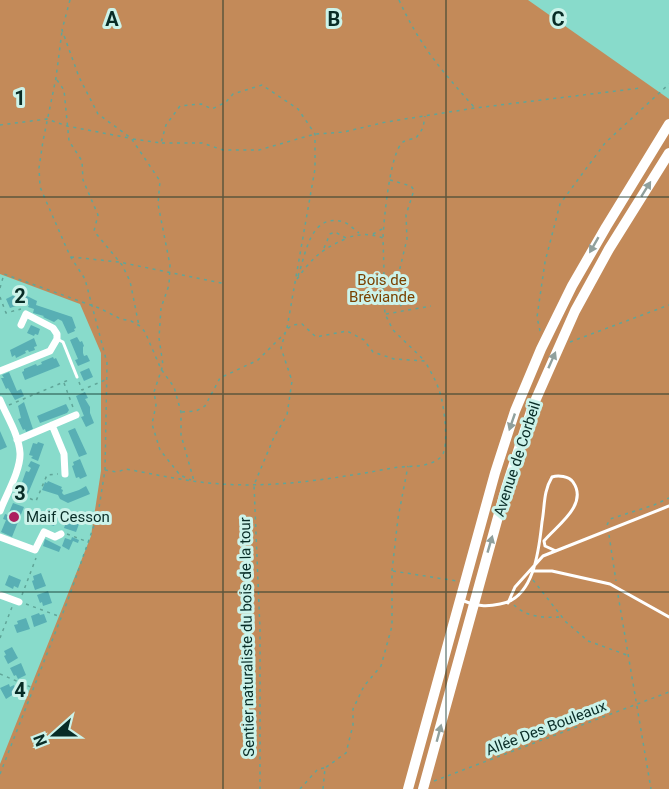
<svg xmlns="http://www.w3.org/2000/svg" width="669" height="789" viewBox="0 0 669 789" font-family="Roboto,sans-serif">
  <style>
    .green { fill: #c38a59 }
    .building { fill: #58afb4 }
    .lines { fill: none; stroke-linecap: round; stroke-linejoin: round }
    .path { stroke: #60a598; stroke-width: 1.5; stroke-dasharray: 3 4.5; stroke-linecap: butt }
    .service { stroke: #fff; stroke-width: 3 }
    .minor { stroke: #fff; stroke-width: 7 }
    .primary { stroke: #fff; stroke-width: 10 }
    .oneway { fill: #90a09d }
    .grid { fill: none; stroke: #082c26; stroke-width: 1.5; stroke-opacity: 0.55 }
    .poi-dot { fill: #ac205e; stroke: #ccf3ea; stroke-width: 2 }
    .labels { text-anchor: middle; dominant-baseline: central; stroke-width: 6; stroke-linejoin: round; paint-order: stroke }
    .park-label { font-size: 15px; fill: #794100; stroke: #ccf3ea }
    .street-label { font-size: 15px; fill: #082c26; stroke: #ccf3ea }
    .poi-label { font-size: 15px; fill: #082c26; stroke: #ccf3ea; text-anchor: start }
    .grid-label { font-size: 20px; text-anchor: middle; font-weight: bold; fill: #082c26; stroke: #ccf3ea; stroke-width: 6; stroke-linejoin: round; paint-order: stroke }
  </style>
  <rect width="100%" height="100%" fill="#88dbcb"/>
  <path class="green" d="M0,0H528L669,99V789H0V764L91,536L101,471V353L80,304L0,274Z"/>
  <path class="building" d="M21,293L37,301L36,305L72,317L76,328L74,329L75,331L68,334L62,321L58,319L54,322L43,317L44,316L33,313L34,309L28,307L29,305L24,302L23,305L17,302Z
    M14,295L17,302L15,303L16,306L10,308L6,299Z
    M31,325L40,329L38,335L35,334L34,336L27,333Z
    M77,337L80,342L82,341L84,346L83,347V353L84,356L87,355L90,361L78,366L75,360L78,359L70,340Z
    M34,338L37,346L34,347L35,350L29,352L28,350L25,351L26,353L16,358L15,355L12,357L10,350Z
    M53,357L54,359L56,358L60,366L25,380L22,372L24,371V369L36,364L37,366L42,364L41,362Z
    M89,368L93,377L84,381L80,372Z
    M9,372L17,391L21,389L24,396L15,400L8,388L6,389L1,378H4L2,375Z
    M85,392L88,398L85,399L90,407V413L94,423L86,427L81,417L84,416L76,396Z
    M24,402L33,429L26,432L25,429L23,430L18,419L21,418L18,406Z
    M66,404L69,410L67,413L40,423L37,416Z
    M75,428L87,454L79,457L68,431Z
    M0,431L7,447L0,450Z
    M38,442L44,444L38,461L31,458L33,456L29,455L33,443L37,444Z
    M80,459L87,476L80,479L79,477L76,478L72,466L74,465L73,462Z
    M31,461L40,465L27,496L18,493L24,483L22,482L26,471L29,472L31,468L28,466Z
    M48,481L62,487L61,489L63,490L62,493L64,495L79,490L86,486L90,494L68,503L60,499L58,495L42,490L45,482L47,483Z
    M13,503L24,507L12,537L1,532L6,520L3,519L5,514L8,515Z
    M45,514L57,518L54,526L42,522Z
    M64,518L79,524L76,532L64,528L65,525L62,524Z
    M72,537L79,540L78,543L73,541L69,550L62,546L65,538L71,540Z
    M45,539L61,547L59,552L43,546Z
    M41,573L46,586L35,590L32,581L34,580L33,576Z
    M9,575L21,580L18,588L14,586L13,589L5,585Z
    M48,591L52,603L43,606L42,602L40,603L37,595Z
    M39,613L40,615L44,614L47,622L34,627L31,616Z
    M26,618L30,629L17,633L14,625L18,624L17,621Z
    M12,647L18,658L8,664L4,656L6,655L4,651Z
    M21,663L26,675L18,679L16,675L14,676L10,668Z
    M9,684L10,687L14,685L17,692L6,699L0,688Z"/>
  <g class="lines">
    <path class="path" d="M70,0L62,30L79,77L98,114L131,138L160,181L158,204L170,265L169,285L161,308L159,338L163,365L154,392L156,405L152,424L160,450L180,475L191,480
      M399,0C420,46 441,70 474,107
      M57,80L64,90L69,141L82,161L83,180L98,215L94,231L122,265L130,281L139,326
      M0,125L47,119L67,126L129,138
      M133,139L161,143L166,125L180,106L201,104L212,109L226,102L233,94L262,85L298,109L315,134V169L287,328
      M162,143H202L223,150H259L315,134L344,132L386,122L475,108L641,88
      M390,180L411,186L414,190L406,215L407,239L400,268L399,298L402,310
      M373,234L382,229
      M383,237C384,219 390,152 403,142C406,140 412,139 416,138L423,128L425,116
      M324,248L330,234L335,232L346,238C360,234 369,233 383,238L384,271L383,290L385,314L393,330L425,361
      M71,257L119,262L226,284
      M298,276C306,254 310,212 344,222C349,224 355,230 359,233
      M297,279C312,258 322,249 345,239
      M0,288L4,274L99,308L121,319L131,321L140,326L145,332L161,369L174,387L181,412V435L194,481
      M0,297L6,313L21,309
      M386,314L431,306
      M540,331L537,317L545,262L560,204L605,143L669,84
      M570,342L669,305
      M79,382L82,390L105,380
      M64,383L74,410
      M9,405L71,379
      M182,412L196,411L205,406L220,378L258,360L285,333
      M105,470L117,472L126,469C158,475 189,482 221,484C278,488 337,478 393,468C409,465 428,469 441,457C450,448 444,402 439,390C436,380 430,371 425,361L394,359L373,352L364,340L347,331L316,337L302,324L292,325L286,330L281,348L292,381L287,415L274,437L254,485L260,630V789
      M16,493L36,501L47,475L58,474
      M607,525L610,519L654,505L669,498
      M67,534L88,542
      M609,535L616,581
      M393,571L457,581
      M533,580L566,622L588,641L627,655
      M22,595L36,558
      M618,595L651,789
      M26,604L61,617
      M514,605C526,617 544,618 560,617
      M0,638L12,607
      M0,674L33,688
      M0,774L68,600L98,514L105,470L107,363L85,279L70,256L40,187L39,168L43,141L56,78L62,31
      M434,781L669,692
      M300,789L318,769L324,768
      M323,789L325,768L346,753L353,725V709L364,686L381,666L392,626V571L398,518L408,466"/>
    <path class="service" d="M59,340L63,342L77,377
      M532,571H552L610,584L669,617
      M464,601C477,606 486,607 500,604C534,599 539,550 542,522C545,506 543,492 552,477C558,475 569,476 573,482C589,505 556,526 544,541L545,546L556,551
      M508,603L515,587L543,556L669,506"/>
    <path class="minor" d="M0,371L50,351L57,339V334L53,328L26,314L21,325
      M0,400C7,417 19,435 20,453C21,470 6,495 0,511
      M52,425L64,454L65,474
      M17,440L76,415
      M0,537L35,550L44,532L55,537L61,534
      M0,595L19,602"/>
    <path class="primary" d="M408,789L495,473L515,411L541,349L572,286L606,227L669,124
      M423,789L506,488L532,408L575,311L609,249L669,153"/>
  </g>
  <defs><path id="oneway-solid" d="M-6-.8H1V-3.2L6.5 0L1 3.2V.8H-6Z" transform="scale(1.5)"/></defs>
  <g class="oneway">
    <use href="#oneway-solid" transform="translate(646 189) rotate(-58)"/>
    <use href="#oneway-solid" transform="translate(594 245) rotate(120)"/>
    <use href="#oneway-solid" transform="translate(552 360) rotate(-66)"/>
    <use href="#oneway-solid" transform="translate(512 422) rotate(109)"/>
    <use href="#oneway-solid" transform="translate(490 544) rotate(-74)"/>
    <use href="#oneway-solid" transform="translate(439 733) rotate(-75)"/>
  </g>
  <path class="grid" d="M223,0V789M446,0V789M0,197H669M0,394H669M0,592H669"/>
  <circle class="poi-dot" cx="14" cy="517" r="6"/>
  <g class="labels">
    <g class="park-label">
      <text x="382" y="280">Bois de<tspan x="382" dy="17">Bréviande</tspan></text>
    </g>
    <g class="street-label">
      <text transform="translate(517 459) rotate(-72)">Avenue de Corbeil</text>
      <text transform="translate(247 637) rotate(-91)">Sentier naturaliste du bois de la tour</text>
      <text transform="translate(546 728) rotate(-21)">Allée Des Bouleaux</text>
    </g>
    <g class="poi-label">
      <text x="26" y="517">Maif Cesson</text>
    </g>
  </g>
  <g class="grid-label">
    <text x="112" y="26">A</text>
    <text x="334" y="26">B</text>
    <text x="558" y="26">C</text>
    <text x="20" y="105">1</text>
    <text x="20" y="303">2</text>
    <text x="20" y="500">3</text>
    <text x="20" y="697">4</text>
  </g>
  <g transform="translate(54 735) rotate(249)" stroke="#ccf3ea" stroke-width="4.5" paint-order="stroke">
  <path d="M0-4.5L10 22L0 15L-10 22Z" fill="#082c26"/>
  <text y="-9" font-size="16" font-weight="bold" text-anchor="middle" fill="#082c26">N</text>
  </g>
</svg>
